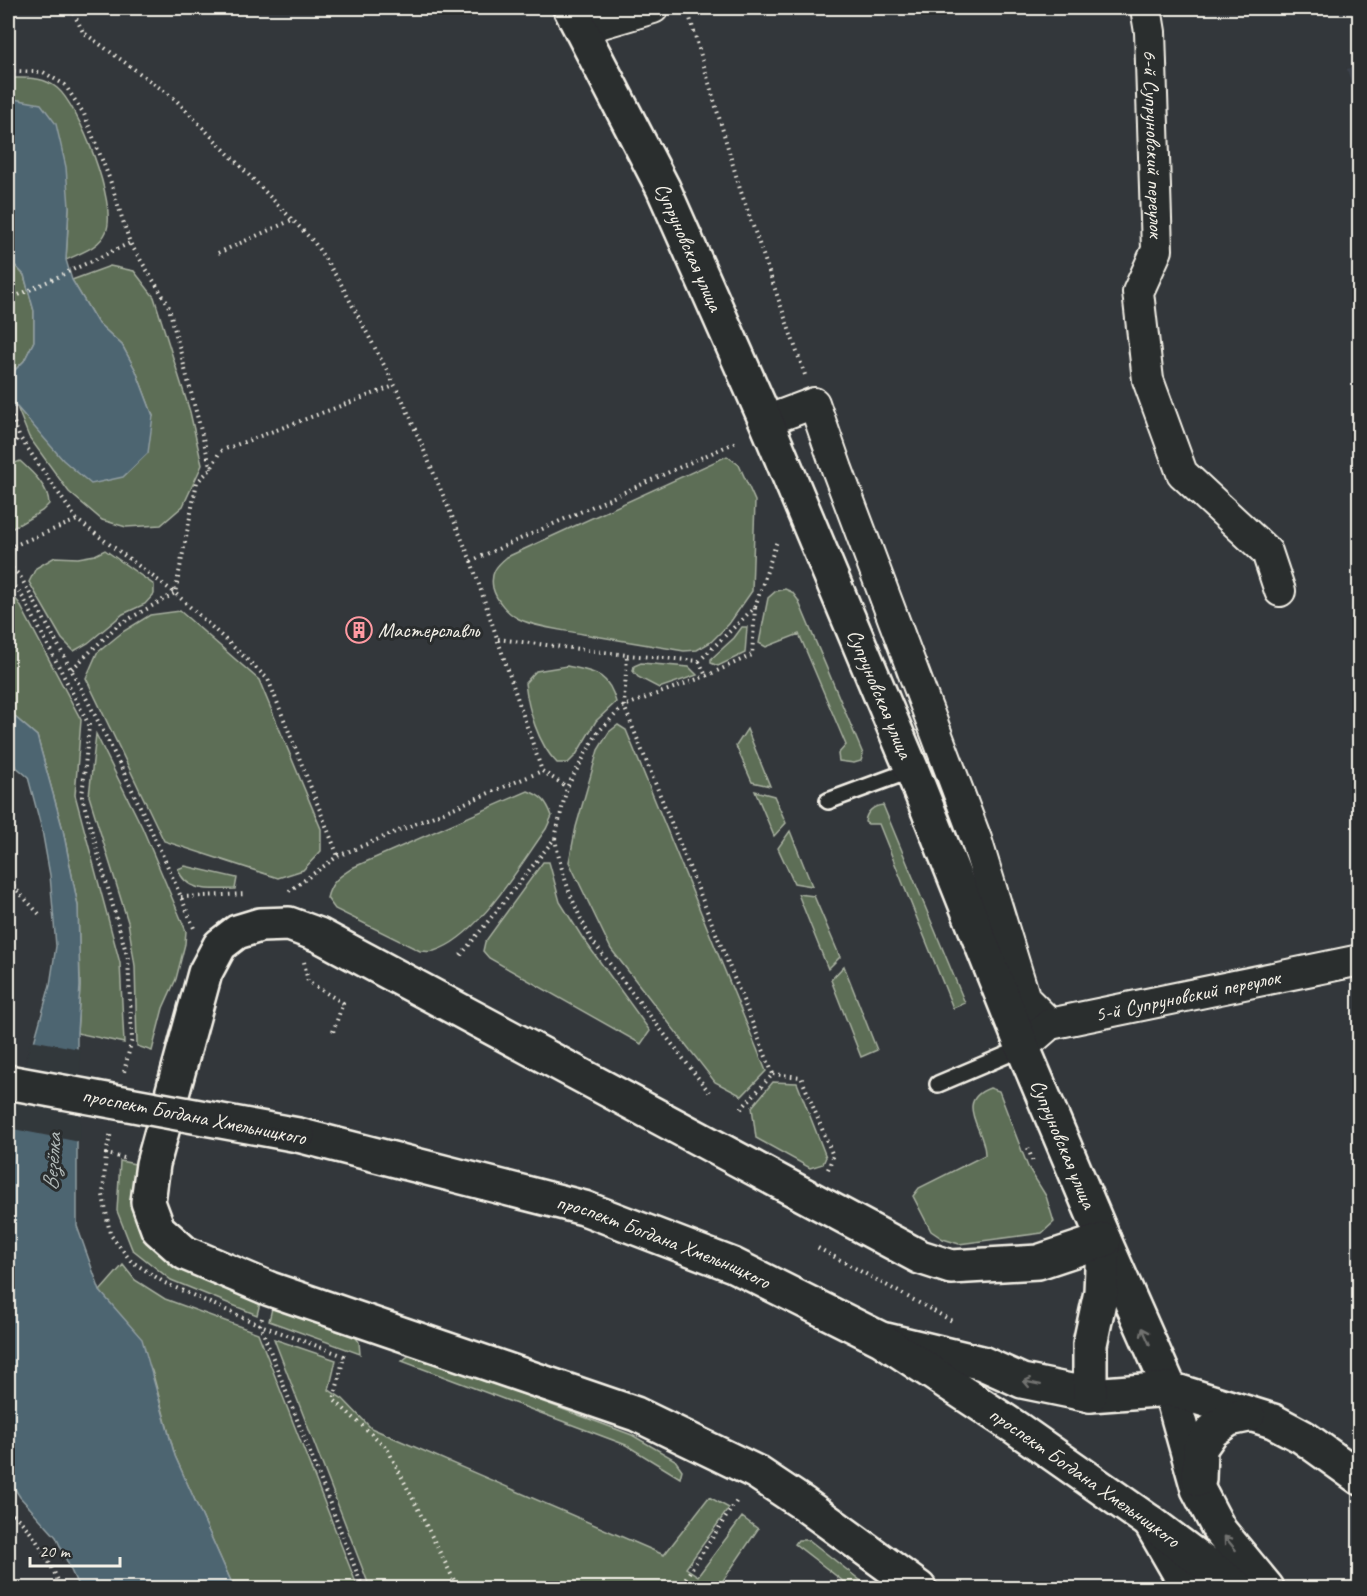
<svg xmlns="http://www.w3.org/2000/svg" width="1367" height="1596" viewBox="0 0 1367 1596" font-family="Caveat,sans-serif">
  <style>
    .built { fill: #3e434b }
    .green { fill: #5d6e57; stroke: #a8b0a0; stroke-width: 1.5 }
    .water { fill: #4d6571; stroke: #909da1; stroke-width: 1.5 }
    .pier { fill: #33373b }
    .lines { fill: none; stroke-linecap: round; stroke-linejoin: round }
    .service-casing { stroke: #f4f1e8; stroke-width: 20 }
    .minor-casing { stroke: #f4f1e8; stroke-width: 34 }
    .tertiary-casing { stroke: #f4f1e8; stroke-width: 38 }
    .primary-casing { stroke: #f4f1e8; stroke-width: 38 }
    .path { stroke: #f4f1e8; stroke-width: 4; stroke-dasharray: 1.5 4.5; stroke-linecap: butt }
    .service { stroke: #2a2d2e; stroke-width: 15 }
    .minor { stroke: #2a2d2e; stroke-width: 30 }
    .tertiary { stroke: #2a2d2e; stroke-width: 33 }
    .primary { stroke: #2a2d2e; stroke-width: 33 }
    .primary-bridge-casing { stroke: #f4f1e8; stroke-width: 38; stroke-linecap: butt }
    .primary-bridge { stroke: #2a2d2e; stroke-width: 33 }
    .oneway { stroke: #71726f }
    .labels { text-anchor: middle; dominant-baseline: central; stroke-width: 6; stroke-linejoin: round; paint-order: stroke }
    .street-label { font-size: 21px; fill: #f4f1e8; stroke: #2a2d2e }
    .poi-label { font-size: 21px; fill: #f4f1e8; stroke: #2a2d2e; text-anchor: start }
    .water-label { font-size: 22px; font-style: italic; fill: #b1b9b8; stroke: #2a2d2e }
  </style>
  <rect width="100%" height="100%" fill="#33373b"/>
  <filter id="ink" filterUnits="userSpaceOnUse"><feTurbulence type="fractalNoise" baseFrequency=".0167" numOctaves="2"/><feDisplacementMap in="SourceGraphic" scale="12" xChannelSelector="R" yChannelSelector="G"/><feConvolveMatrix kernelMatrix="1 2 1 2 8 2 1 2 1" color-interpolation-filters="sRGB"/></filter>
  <g filter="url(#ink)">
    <path class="built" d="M1359,66H1360L1359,107L1347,69Z"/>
    <path class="green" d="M14,78C30,78 44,77 57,88C79,106 118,205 106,232C99,248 80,253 66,260L69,207L41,105L8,98V80Z
      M8,258L24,275L34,311V341L24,361L8,377Z
      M110,266L134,271L154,297L190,412L202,465L183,506L161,525L126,527L102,520L69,492L29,437L17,407L27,418L153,416L136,371L122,345L97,322L72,280Z
      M727,456L739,465L755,501L752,591L729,624L711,642L697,650L684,651C650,645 617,640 583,634C563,630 538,628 519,619C508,614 496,600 493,588C490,573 496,566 507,557Z
      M20,461C32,472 49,487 49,504L42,511L8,531V469L10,465Z
      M105,550L154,585V594L145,604L123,614L88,643L74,651L62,639L29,582L36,568L55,557L78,558L95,555Z
      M785,589L792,592L798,600L863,754L861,761L854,763L839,761L838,754L846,745L799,634L766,647L759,643L768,598L776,591Z
      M8,590L19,603L81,720L75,795L120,963L124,1043L77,1033L80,986L78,906L63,830L37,736L8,711Z
      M180,611L259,680L321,829V851L303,870L278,878L164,841L86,678L97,653L124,631L150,615Z
      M742,627H747L745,653L718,666L711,663V659L734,638Z
      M641,663L689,667L697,675L659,688L638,677L633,671L634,666Z
      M567,666C594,672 608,672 616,702L596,721L576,755L568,763H557C538,744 528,709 525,683L536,671Z
      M618,725L626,730L766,1071L742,1096L715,1082L611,949L569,862L576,827L598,750L609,732Z
      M747,729L770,786L752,782L736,746Z
      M96,734L142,827L186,931L185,944L176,979L163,1008L152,1051L137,1046L135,966L128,922L89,796Z
      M528,791C542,796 547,802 552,816L546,829C520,865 478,938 434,951C430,952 425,951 420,951L335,909L327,898C331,881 340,876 354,867Z
      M755,791L774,796L786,823L774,836Z
      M883,805L965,1003L953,1008L879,824H868L865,822C866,812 873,806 883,805Z
      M790,831L812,886L794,883L778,848Z
      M543,862H549L560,902L582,937L650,1031L641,1044L489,958L483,951L485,942Z
      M185,866L237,878L235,889C215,889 186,894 178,869Z
      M798,894L814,896L840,957L828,969Z
      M844,966L877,1050L861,1057L831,980Z
      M773,1082L797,1083L826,1157L823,1164L810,1168L756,1138L752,1107Z
      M990,1088L999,1091L1028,1167L1046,1196L1054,1222L1042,1233L959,1244L943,1239L931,1231L913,1196L919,1188L985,1155C986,1130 952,1102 990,1088Z
      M120,1161L140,1165L147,1240L178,1268L261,1299L257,1315L171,1280L132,1249L117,1211Z
      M123,1265L135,1280L165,1299L258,1333L358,1588H234L175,1456L152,1371L100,1291Z
      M273,1304L351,1330L359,1342L360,1354L269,1321Z
      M274,1339L336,1360L329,1390L343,1399L371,1428L664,1555L709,1497L729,1508L686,1568L698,1576L742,1517L758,1529L718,1588H370Z
      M412,1353L632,1435L675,1460L682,1470L680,1478L626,1445L402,1361Z
      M798,1540H809L870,1588H852L795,1544Z"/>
    <path class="water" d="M8,98L41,104L56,124L66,167L69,207L66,260L72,280L97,322L122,345L136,371L153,416L148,453L123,477L91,484L63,460L17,407H8V377L24,361L34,341V311L24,275L8,258Z
      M8,711L37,736L63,830L78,906L80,986L77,1033V1226L100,1291L142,1339L175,1456L234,1588H79L56,1537L20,1497L8,1478V1135L50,985L56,946L50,875L42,830L28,777L8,760Z"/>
    <path class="pier" d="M31,1040L80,1049V1142L8,1128Z"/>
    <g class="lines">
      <g class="service-casing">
        <path id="service" d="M828,801L912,770
          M938,1084L1023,1048"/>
      </g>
      <g class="minor-casing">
        <g id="minor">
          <path id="s1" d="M1146,8L1150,32L1157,250L1138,292L1148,380L1182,473L1267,552L1280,591"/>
          <path d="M581,29L653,8"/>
          <path d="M766,421L814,403L837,469L976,839L1025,999L1050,1024"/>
          <path id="s2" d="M1035,1037L1050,1024L1360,960"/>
        </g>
      </g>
      <g class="tertiary-casing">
        <g id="tertiary">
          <path id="s3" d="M570,8L663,188L766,421L912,770L1023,1048L1104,1240L1170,1389L1198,1489L1220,1531L1267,1588"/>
          <path d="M886,1340L982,1363L1022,1381L1090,1395L1170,1389L1273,1421L1303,1437L1360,1478"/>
          <path d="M1090,1395V1344L1101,1292L1103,1245"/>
          <path d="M1199,1479L1200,1448L1212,1431L1229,1419L1248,1415"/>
          <path d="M1150,1522L1188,1588"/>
          <path d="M919,1588L804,1504L756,1472L636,1414L270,1289L185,1253L158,1229L148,1202L153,1164L205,973L220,945L237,932L260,925L289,924L319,935L920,1257L951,1267L1038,1262L1104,1240"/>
        </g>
      </g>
      <g class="primary-casing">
        <g id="primary">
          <path id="s4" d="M298,1135L584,1208L733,1265L881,1339L1016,1428L1150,1522L1238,1588"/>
        </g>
      </g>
      <path class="path" d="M71,8L83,32L175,99L314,242L340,282L403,401L471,561L736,442
        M687,8L740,189L805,375
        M8,73L14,71L43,72L65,85L84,114L110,180L130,243L168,304L211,469
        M218,253L292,220
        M8,300L130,243
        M8,406L19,436L77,520L175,593L268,679L338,856
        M8,457L19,436
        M8,548L77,520
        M471,561L542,771L567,787
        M8,564L20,576C84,690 144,807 194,928
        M8,577L24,599L89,725L82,797L128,959L132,1039L124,1072
        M498,639L627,655L624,706L773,1074L741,1109
        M627,655L699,661L755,607L777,541
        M699,661L706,676
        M72,669L118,625L175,593L197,482L211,469L220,451L394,386
        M555,838C561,875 575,910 593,942L709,1092
        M8,884L12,885L42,917
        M289,891L338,856L542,771
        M181,897L246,894
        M461,955L555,838L567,787L598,732L624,706L706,676L752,655L755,607
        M304,962L308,982L343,1003L332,1035
        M773,1074L801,1077L833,1156L827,1172
        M1028,1148L1033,1162
        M106,1154L111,1132
        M124,1158L106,1154L103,1195L110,1234L131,1261L165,1283L260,1325L344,1356L334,1400L387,1448L458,1588
        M818,1248L954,1322
        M262,1318L260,1325L363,1588
        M8,1511C31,1525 51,1563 61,1588
        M679,1588L738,1499"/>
      <use href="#service" class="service"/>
      <use href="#minor" class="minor"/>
      <use href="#tertiary" class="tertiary"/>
      <use href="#primary" class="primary"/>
      <g class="primary-bridge-casing">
        <path id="primary-bridge" d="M8,1082L298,1135"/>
      </g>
      <use href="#primary-bridge" class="primary-bridge"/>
    </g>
    <defs><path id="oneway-shaft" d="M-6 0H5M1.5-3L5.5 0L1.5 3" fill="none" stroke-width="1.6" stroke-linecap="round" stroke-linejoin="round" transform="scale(1.5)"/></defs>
    <g class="oneway">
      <use href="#oneway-shaft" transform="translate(1146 1336) rotate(-114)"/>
      <use href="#oneway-shaft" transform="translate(1032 1383) rotate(-168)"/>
      <use href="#oneway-shaft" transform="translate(1230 1543) rotate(-129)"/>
    </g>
  </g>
  <defs>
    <g id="building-ring" transform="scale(1.35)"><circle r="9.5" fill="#2a2d2e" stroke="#ff9aa2" stroke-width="1.5"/><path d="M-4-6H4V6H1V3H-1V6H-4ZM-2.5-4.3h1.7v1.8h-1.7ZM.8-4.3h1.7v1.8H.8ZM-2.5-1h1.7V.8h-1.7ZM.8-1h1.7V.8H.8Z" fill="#ff9aa2"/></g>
  </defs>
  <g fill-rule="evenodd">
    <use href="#building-ring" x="359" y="630"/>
  </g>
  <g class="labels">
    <g class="street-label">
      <text stroke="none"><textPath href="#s1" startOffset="136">6-й Супруновский переулок</textPath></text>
      <text stroke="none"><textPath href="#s3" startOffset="267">Супруновская улица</textPath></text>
      <text stroke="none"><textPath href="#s3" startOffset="753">Супруновская улица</textPath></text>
      <text stroke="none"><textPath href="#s2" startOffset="160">5-й Супруновский переулок</textPath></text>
      <text transform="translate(194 1116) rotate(11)">проспект Богдана Хмельницкого</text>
      <text stroke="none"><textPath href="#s3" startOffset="1239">Супруновская улица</textPath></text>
      <text stroke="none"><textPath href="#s4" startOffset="381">проспект Богдана Хмельницкого</textPath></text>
      <text stroke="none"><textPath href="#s4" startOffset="866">проспект Богдана Хмельницкого</textPath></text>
    </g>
    <g class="poi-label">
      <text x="378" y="630">Мастерславль</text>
    </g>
    <g class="water-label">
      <text transform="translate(52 1162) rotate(-86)">Везёлка</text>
    </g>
  </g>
  <rect width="1367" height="1596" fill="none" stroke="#2a2d2e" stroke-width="30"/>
  <rect x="15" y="15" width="1337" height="1566" fill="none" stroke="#f4f1e8" stroke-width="2" filter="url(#ink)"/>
  <path d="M30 1557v9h90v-9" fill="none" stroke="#f4f1e8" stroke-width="3"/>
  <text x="39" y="1557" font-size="18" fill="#f4f1e8" stroke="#2a2d2e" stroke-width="4.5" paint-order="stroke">20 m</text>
</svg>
